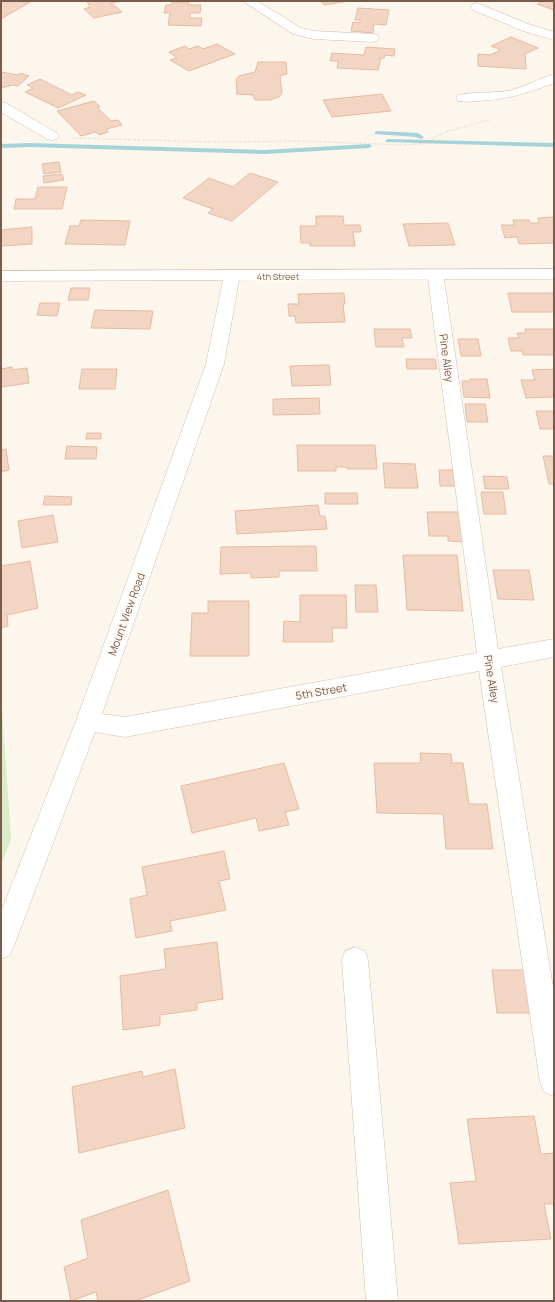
<svg xmlns="http://www.w3.org/2000/svg" width="555" height="1302" viewBox="0 0 555 1302" font-family="Manrope,sans-serif">
  <style>
    .green { fill: #d8ecc9 }
    .lines { fill: none; stroke-linecap: round; stroke-linejoin: round }
    .stream { fill: #a5d3da; fill-rule: evenodd }
    .building { fill: #f3d5c3; stroke: #e6bba3 }
    .minor-casing { stroke: #d1beb0; stroke-width: 1 }
    .path { stroke: #d9b8a5; stroke-width: 1.5; stroke-dasharray: 0.5 2; stroke-linecap: butt }
    .minor { fill: #fff; fill-rule: evenodd }
    .labels { text-anchor: middle; dominant-baseline: central; stroke-width: 4; stroke-linejoin: round; paint-order: stroke }
    .far-street-label { font-size: 9px; fill: #7a5c4d; stroke: #fffaf3 }
    .street-label { font-size: 11px; fill: #7a5c4d; stroke: #fffaf3 }
  </style>
  <rect width="100%" height="100%" fill="#fdf6ec"/>
  <path class="green" d="M1,694L11,839L1,865Z"/>
  <g class="lines">
    <path class="stream" d="M377,131L418,133L424,137L421,139L416,137L375,134V132Z
      M388,139L554,143V147L386,142L385,141Z
      M29,143L265,150L369,144L372,146L369,148L265,154L29,147L1,148V144Z"/>
  </g>
  <path class="building" d="M1,1H25L30,2L1,19Z
    M87,1H122L111,3L122,12L94,18L84,9L90,7Z
    M320,1H349L324,5Z
    M543,1H554V10L537,4Z
    M172,2H189L188,5H201L200,13H190V18H202L201,26L168,25L170,13H164L166,5H171Z
    M358,8L389,10L386,25L374,24L373,33L351,31L353,22L360,23V20H355Z
    M511,37L538,48L525,54L526,69L478,66V54L490,55L501,50L491,46Z
    M217,44L235,54L189,71L170,60L177,58L169,52L185,46L189,49L198,46L203,49Z
    M366,47L395,49L394,56L385,55L384,58H381L378,70L337,68L338,61H330L332,53L364,55Z
    M258,62H286L287,74L280,76L282,93L279,97L270,100H255L253,95L237,94L236,79L239,76L255,72Z
    M1,72L18,75L20,73L29,76L18,86L13,85L1,88Z
    M40,79L72,95L78,92L86,95L58,108L25,92L33,88L27,85Z
    M382,94L391,111L332,117L323,100Z
    M94,101L100,107H97L111,121L118,120L122,125L106,129L108,132L99,135L96,132L81,136L57,111Z
    M59,162L61,172L44,174L42,164Z
    M250,173L278,182L232,221L208,213L213,209L183,198L209,178L233,187Z
    M62,174L64,180L44,183L43,176Z
    M38,187H67L62,209H14L16,199H35Z
    M316,216H343L344,225H360L361,232H353L355,246H310V243H301L300,226H316Z
    M554,217V243L519,244L517,237L505,238L501,225H514L513,220H529L530,223H539L538,218Z
    M81,220L130,221L125,245L65,244L70,226H79Z
    M448,223L455,245L409,246L403,224Z
    M32,227V244L1,246V230Z
    M71,288H90L88,300H68Z
    M344,293L345,304H343L345,322L296,323L295,316H289L288,304H299L298,294Z
    M508,293H554V312H512Z
    M40,303H60L57,316L37,315Z
    M95,310L153,311L150,329L91,328Z
    M374,329H410L412,338H402L404,347H376Z
    M525,329H554V355H523L522,351H511L508,338H519L517,333H526Z
    M458,339H478L481,356H461Z
    M406,359H435L437,369H407Z
    M329,365L331,385L292,386L290,366Z
    M12,367V370L27,368L29,383L1,387V369Z
    M82,369H117L115,389H79Z
    M554,369V397L526,398L521,380H535L532,370Z
    M470,379H487L490,398L464,397L462,381H470Z
    M319,398L320,414L273,415V399Z
    M465,404H485L488,422H467Z
    M536,411H554V429H540Z
    M87,433H101V439H86Z
    M297,445H375L377,469H347V467H336V471H298Z
    M67,446L97,447L96,459H65Z
    M6,449L9,470L1,472V450Z
    M543,456H554V484H549Z
    M383,463L415,464L418,488H385Z
    M439,470H454L456,486H440Z
    M483,476L507,477L509,489H485Z
    M481,492H503L506,514H484Z
    M325,493H357L358,504H325Z
    M45,496L72,497L71,505H43Z
    M318,505L320,516H325L327,529L237,534L235,511Z
    M427,512H461L465,542L448,541V536H429Z
    M53,515L58,542L22,548L18,521Z
    M316,546L317,571H279V577L251,578V573L220,574L221,547Z
    M403,555H457L463,611L407,610Z
    M30,561L38,608L7,615L8,626L1,628V566Z
    M493,570H529L534,600L498,599Z
    M355,585H376L378,612H356Z
    M300,595H346L347,628H332L333,642H283L284,621L300,622Z
    M208,601H249V656H190L192,613H208Z
    M420,753L451,754L452,763H463L469,804H487L493,849H446L443,814L377,813L374,763H421Z
    M284,763L299,809L285,812L289,825L259,831L256,818L192,833L181,786Z
    M224,851L230,879L219,881L226,910L170,921L172,931L136,938L130,899L147,895L142,867Z
    M217,942L223,999L197,1003V1010L160,1015V1025L123,1030L120,976L166,969L164,949Z
    M492,970H528L535,1013H497Z
    M175,1069L185,1128L79,1153L72,1087L142,1071L143,1077Z
    M534,1116L541,1154L554,1153V1204H544L551,1239L459,1244L450,1183L476,1181L467,1119Z
    M168,1190L190,1281L135,1301H98L96,1292L71,1301L64,1267L88,1258L81,1220Z"/>
  <g class="lines">
    <g class="minor-casing">
      <path id="minor" d="M243,1H257L301,28L314,31L373,34L377,35L379,38L377,41L373,42L314,39L293,34Z
        M477,3L531,25L554,32V40L523,31L473,10L471,7L473,4Z
        M554,74V83C528,93 506,100 477,101C471,102 465,102 458,101L456,98L458,95C476,91 494,94 512,90C526,86 540,78 554,74Z
        M1,102L6,103L57,133L59,136L57,139L52,140L47,139L1,112Z
        M554,269V279H444L498,649L554,639V657L501,667L554,993V1096L544,1092L540,1082L479,671L125,737L95,732L14,946L10,955L1,959V912L76,721L206,364L223,280L1,281V271ZM428,279L477,653L125,717L102,714L224,364L239,280Z
        M355,947L365,951L368,960L398,1301H366L342,960L345,951Z"/>
    </g>
    <path class="path" d="M73,138L218,142L302,141L405,145L432,143L433,138L448,131L489,120"/>
    <use href="#minor" class="minor"/>
  </g>
  <g class="labels">
    <g class="far-street-label">
      <text x="278" y="276">4th Street</text>
    </g>
    <g class="street-label">
      <text transform="translate(447 358) rotate(82)">Pine Alley</text>
      <text transform="translate(126 614) rotate(-70)">Mount View Road</text>
      <text transform="translate(492 679) rotate(81)">Pine Alley</text>
      <text transform="translate(321 691) rotate(-10)">5th Street</text>
    </g>
  </g>
  <rect width="555" height="1302" fill="none" stroke="#7a5c4d" stroke-width="4"/>
</svg>
